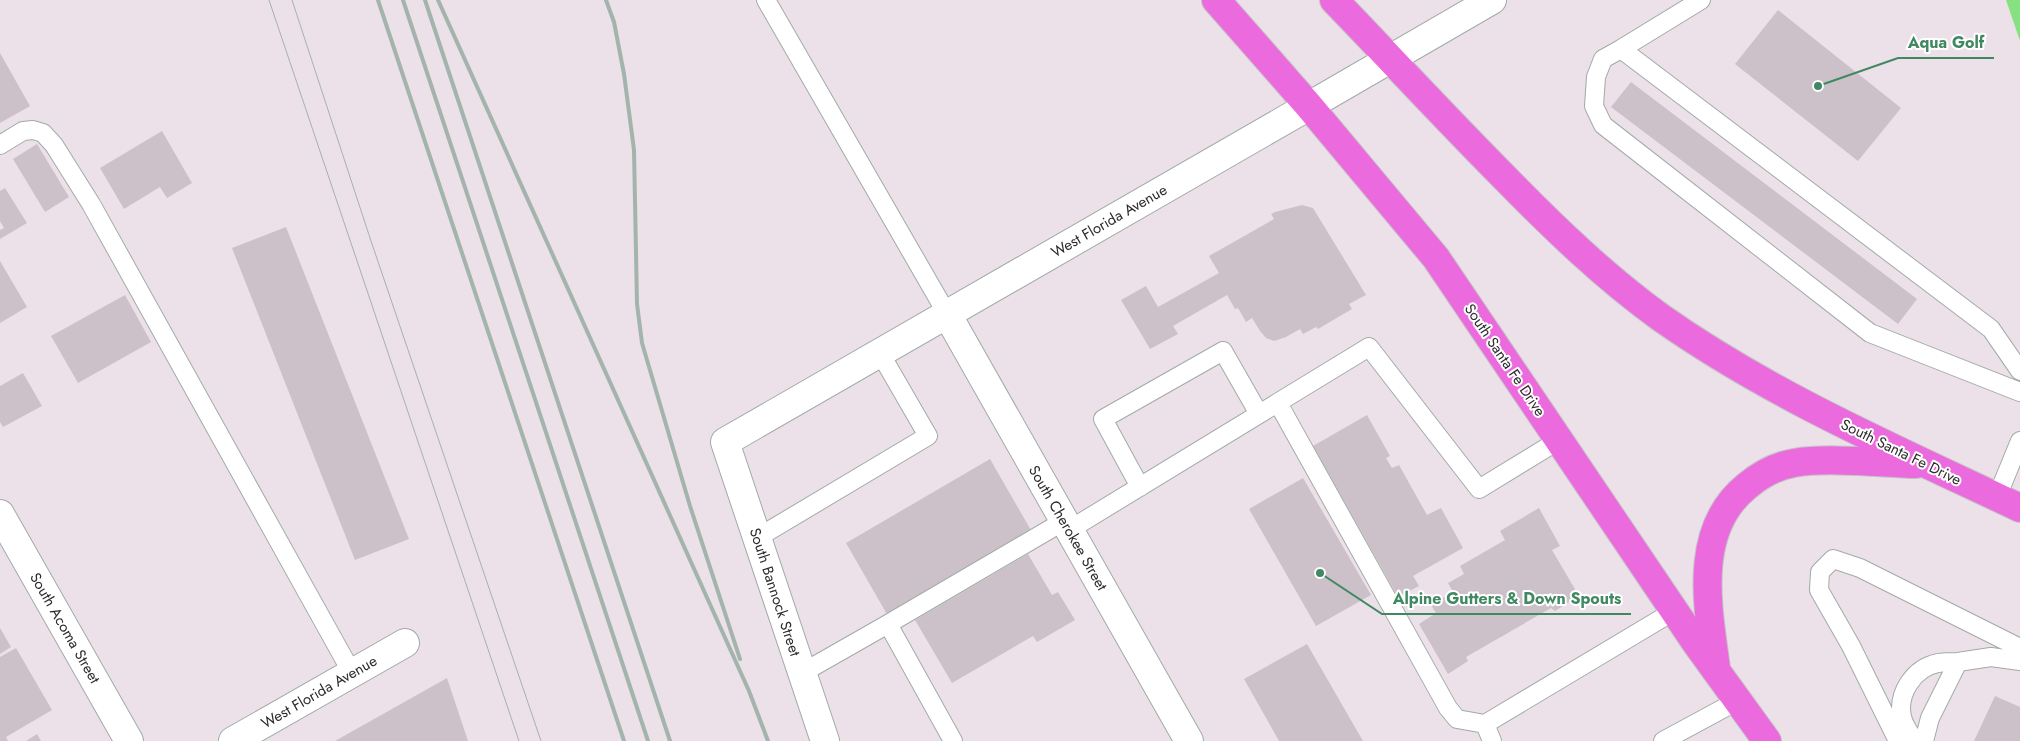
<svg xmlns="http://www.w3.org/2000/svg" width="2020" height="741" viewBox="0 0 2020 741" font-family="Jost,sans-serif">
  <style>
    .water { fill: #87e180 }
    .building { fill: #ccc1c9 }
    .lines { fill: none; stroke-linecap: round; stroke-linejoin: round }
    .lane-casing { stroke: #a2aba6; stroke-width: 20 }
    .street-casing { stroke: #a2aba6; stroke-width: 30 }
    .secondary-casing { stroke: #a2aba6; stroke-width: 30 }
    .highway-casing { stroke: #c4c4c4; stroke-width: 30 }
    .lane { stroke: #fff; stroke-width: 18 }
    .street { stroke: #fff; stroke-width: 28 }
    .secondary { stroke: #fff; stroke-width: 28 }
    .highway { stroke: #eb6bdf; stroke-width: 28 }
    .tram { stroke: #a3b4ac; stroke-width: 1 }
    .rail { stroke: #a3b4ac; stroke-width: 4 }
    .labels { text-anchor: middle; dominant-baseline: central; stroke-width: 4; stroke-linejoin: round; paint-order: stroke }
    .street-label { font-size: 15px; fill: #2c2c2c; stroke: #fff }
    .leader { fill: none; stroke: #408862; stroke-width: 2 }
    .callout-dot { fill: #408862; stroke: #fff; stroke-width: 2 }
    .callout-label { font-size: 16px; text-anchor: middle; font-weight: bold; fill: #408862; stroke: #fff; stroke-width: 4; stroke-linejoin: round; paint-order: stroke }
  </style>
  <rect width="100%" height="100%" fill="#ece0e9"/>
  <path class="water" d="M2006,0H2020V41Z"/>
  <path class="building" d="M1778,10L1901,108L1858,161L1735,64Z
    M0,53L30,106L0,123Z
    M1631,82L1917,299L1898,324L1611,107Z
    M162,131L192,183L167,198L160,187L124,209L100,168Z
    M37,144L69,197L45,212L13,159Z
    M5,188L27,223L0,239V230L4,228L0,221V191Z
    M1302,205L1313,208L1366,295L1349,304L1352,309L1318,329L1316,327L1303,334L1300,329L1286,337L1274,341L1266,338L1260,331L1252,318L1246,322L1238,308L1235,309L1227,295L1173,326L1178,334L1150,349L1121,300L1146,286L1158,307L1219,273L1209,256L1274,219L1271,214L1275,212Z
    M286,227L409,539L355,560L232,248Z
    M0,261L27,307L0,323Z
    M125,295L151,342L78,383L51,336Z
    M23,373L42,406L3,427L0,422V386Z
    M1367,415L1390,456L1386,458L1392,468L1399,465L1427,515L1441,508L1463,548L1413,576L1419,586L1398,597L1313,446Z
    M990,459L1032,532L888,616L846,543Z
    M1303,478L1371,595L1316,626L1249,509Z
    M1539,508L1560,546L1552,550L1579,596L1555,611L1551,608L1466,657L1468,661L1448,674L1419,624L1436,613L1431,605L1453,592L1448,583L1464,574L1460,566L1505,540L1500,531Z
    M1028,554L1052,595L1058,592L1075,620L1037,642L1033,636L952,683L915,620Z
    M0,628L11,647L0,654Z
    M1307,644L1363,741H1279L1244,679Z
    M16,648L52,710L6,737L8,741H0V657Z
    M447,678L468,741H335Z
    M1995,696L2020,707V741H1974Z
    M37,734L41,741H26Z"/>
  <g class="lines">
    <g class="lane-casing">
      <path id="lane" d="M766,0L947,314
        M1701,0L1621,49L1991,329L2020,371
        M1621,49L1603,59L1596,77L1594,106L1603,125L1870,333L2020,392
        M0,145L23,131L33,130L43,133L54,145L91,204L352,673
        M1278,403L1448,708L1457,719L1485,724
        M1140,487L1103,419L1223,351L1259,414
        M1997,497L2020,441
        M1069,530L1369,347L1479,489L1559,440
        M757,538L928,436L880,353
        M888,624L1064,521
        M802,673L888,624L953,741
        M1492,741L1485,724L1674,611
        M1663,741L1737,701
        M1898,741L1851,646L1819,590L1820,572L1833,559L1860,568L2020,648
        M1915,741C1910,734 1904,726 1902,717C1897,693 1914,668 1938,663C1944,662 1951,662 1958,662
        M1924,741L1930,718L1958,662L1991,657L2020,661"/>
    </g>
    <g class="street-casing">
      <path id="street" d="M947,314L1189,741
        M0,514L129,741
        M233,741L405,643
        M825,741L725,442L1309,106"/>
    </g>
    <g class="secondary-casing">
      <path id="secondary" d="M1309,106L1492,0"/>
    </g>
    <g class="highway-casing">
      <path id="highway" d="M1216,0L1309,106L1436,258L1696,643L1767,741
        M1334,0C1392,60 1449,122 1508,181C1556,230 1605,277 1660,317C1772,396 1898,450 2020,508
        M1716,668C1708,608 1692,530 1747,486C1760,475 1776,466 1794,463C1829,457 1880,463 1916,464"/>
    </g>
    <use href="#lane" class="lane"/>
    <use href="#street" class="street"/>
    <use href="#secondary" class="secondary"/>
    <use href="#highway" class="highway"/>
    <path class="tram" d="M269,0L519,741
      M292,0L370,238L541,741"/>
    <path class="rail" d="M378,0L624,741
      M403,0L648,741
      M425,0L670,741
      M438,0L749,691L768,741
      M606,0L614,22L624,74L634,150L637,304L642,343L690,506L740,659"/>
  </g>
  <g class="labels">
    <g class="street-label">
      <text transform="translate(1109 221) rotate(-30)">West Florida Avenue</text>
      <text transform="translate(1505 360) rotate(56)">South Santa Fe Drive</text>
      <text transform="translate(1901 452) rotate(26)">South Santa Fe Drive</text>
      <text transform="translate(1068 528) rotate(60)">South Cherokee Street</text>
      <text transform="translate(775 592) rotate(72)">South Bannock Street</text>
      <text transform="translate(65 628) rotate(60)">South Acoma Street</text>
      <text transform="translate(319 692) rotate(-30)">West Florida Avenue</text>
    </g>
  </g>
  <path class="leader" d="M1818 86L1898 58H1994M1320 573L1382 614H1631"/>
  <g class="callout-dot">
    <circle cx="1818" cy="86" r="5"/>
    <circle cx="1320" cy="573" r="5"/>
  </g>
  <g class="callout-label">
    <text x="1946" y="48">Aqua Golf</text>
    <text x="1507" y="604">Alpine Gutters &amp; Down Spouts</text>
  </g>
</svg>
